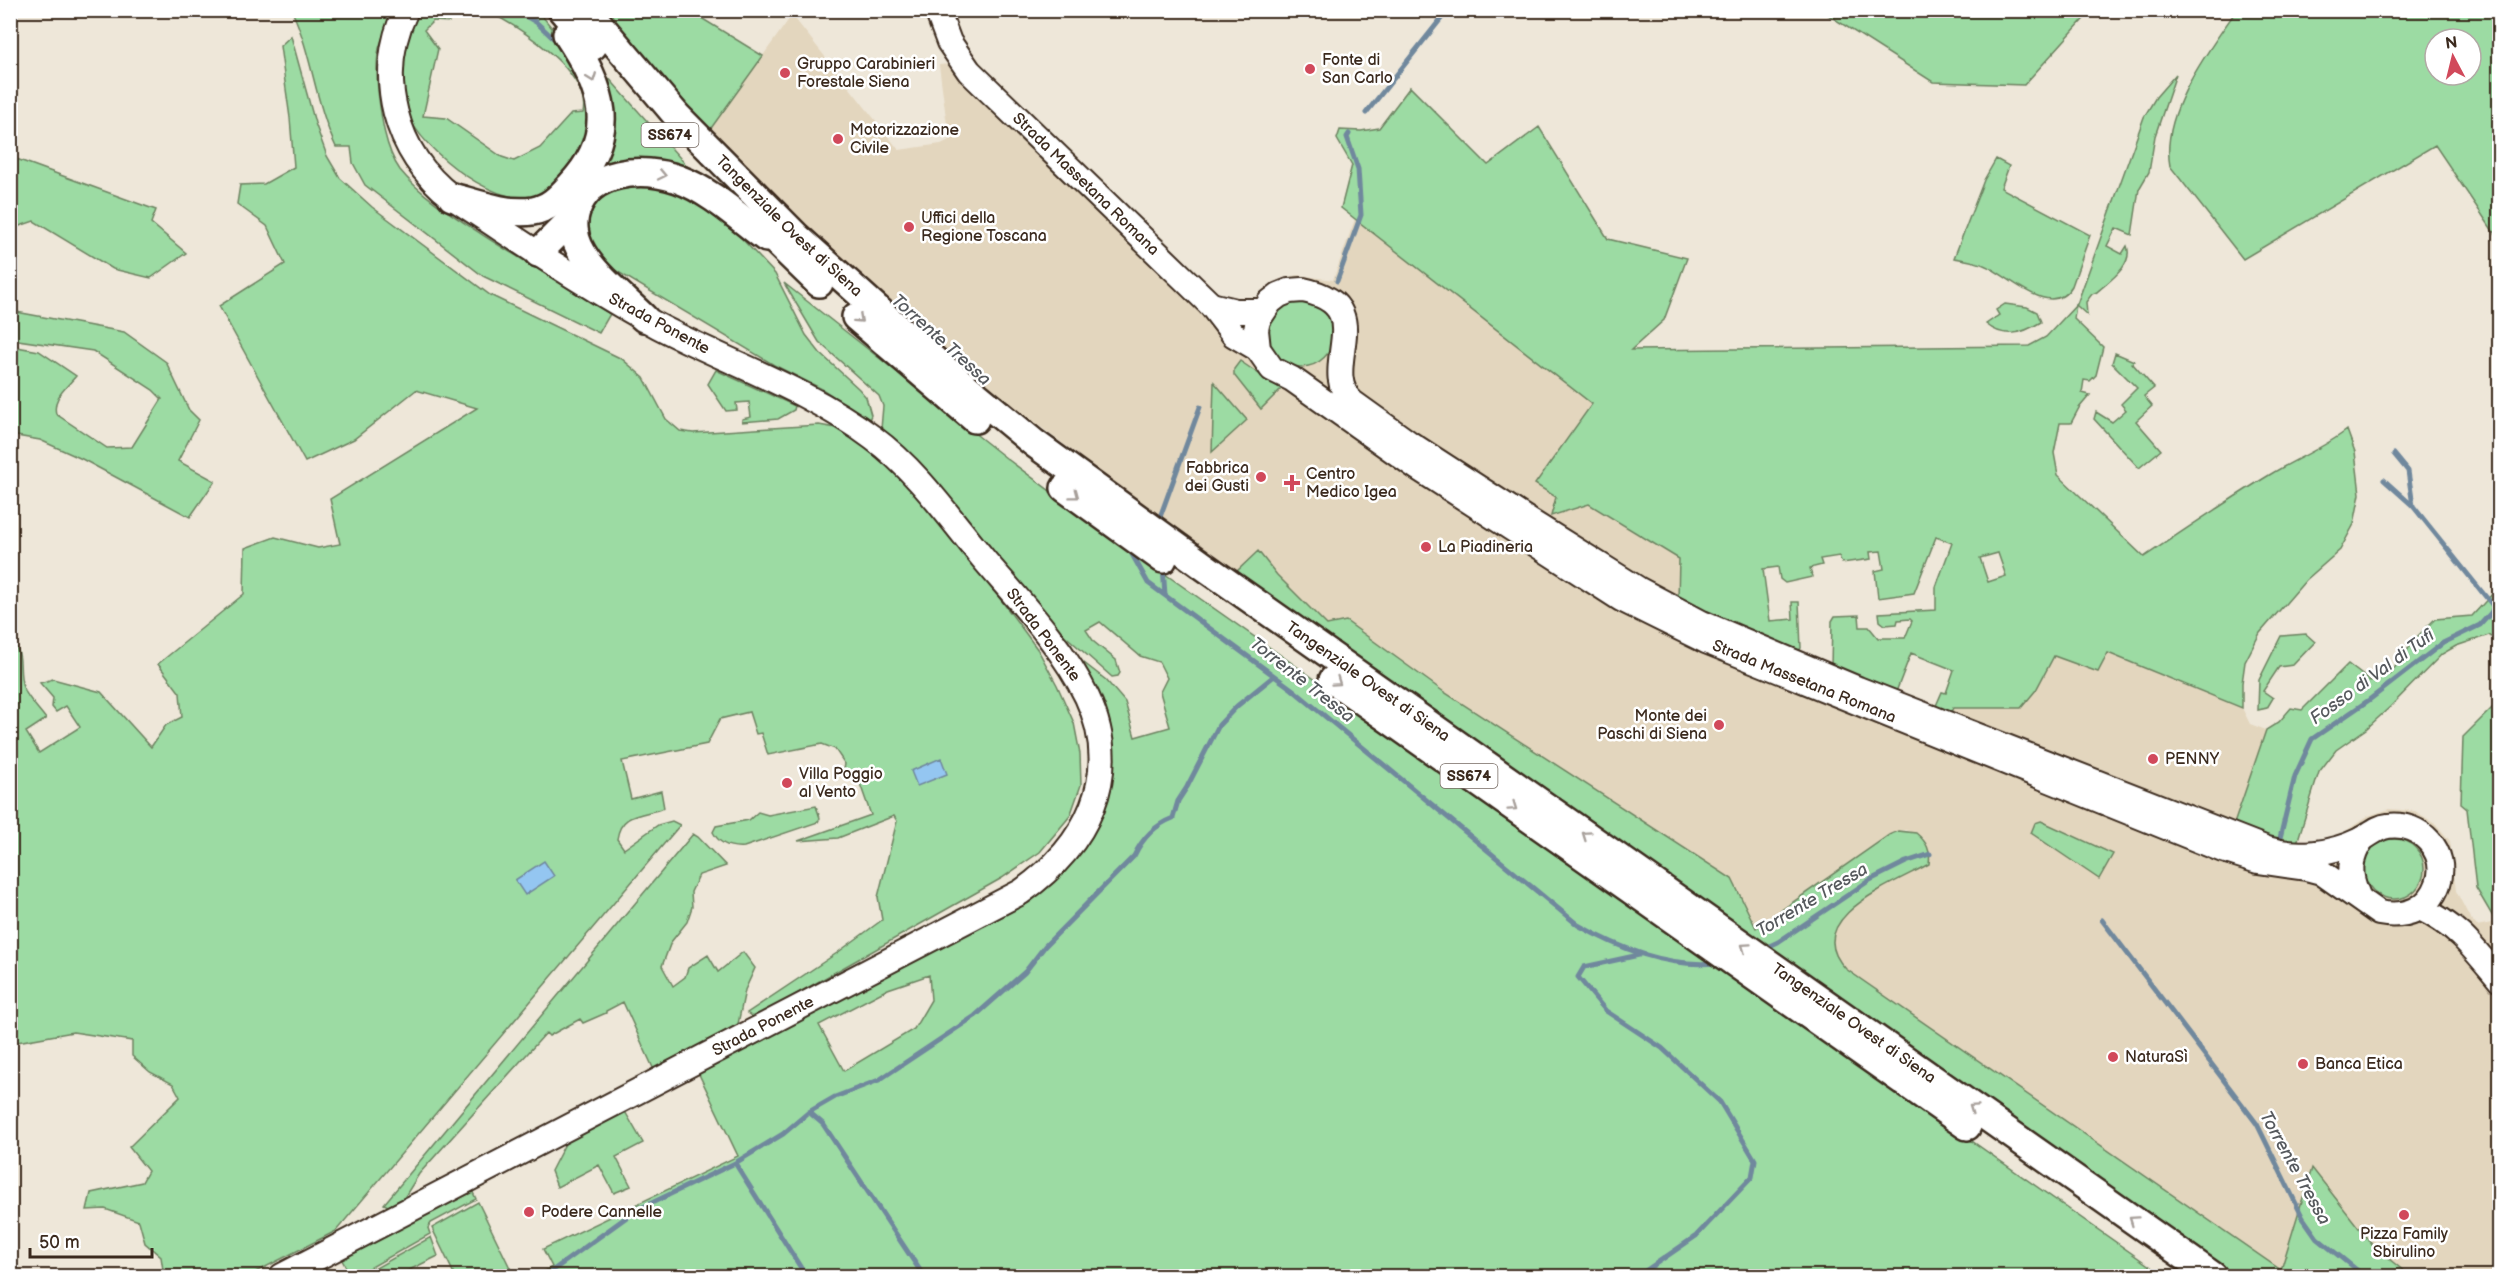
<svg xmlns="http://www.w3.org/2000/svg" width="2510" height="1287" viewBox="0 0 2510 1287" font-family="'Balsamiq Sans',sans-serif">
  <style>
    .built { fill: #e3d6be }
    .green { fill: #9cdba3; stroke: #6c8260; stroke-width: 1.5; fill-rule: evenodd }
    .water { fill: #94c6f1; stroke: #70889d; stroke-width: 1.5 }
    .lines { fill: none; stroke-linecap: round; stroke-linejoin: round }
    .stream { stroke: #70889d; stroke-width: 5 }
    .primary-casing { stroke: #3b2a1e; stroke-width: 28 }
    .highway-casing { stroke: #3b2a1e; stroke-width: 32 }
    .primary { stroke: #fff; stroke-width: 24 }
    .highway { stroke: #fff; stroke-width: 27 }
    .oneway { stroke: #a79f9a }
    .poi-dot { fill: #d1495b; stroke: #fff; stroke-width: 2 }
    .labels { text-anchor: middle; dominant-baseline: central; stroke-width: 5; stroke-linejoin: round; paint-order: stroke }
    .shield { fill: #fff; stroke: #766a62; stroke-width: 1.5 }
    .shield-label { font-size: 15px; font-weight: bold; fill: #3b2a1e }
    .poi-label { font-size: 16px; fill: #3b2a1e; stroke: #fff; text-anchor: start }
    .street-label { font-size: 16px; fill: #3b2a1e; stroke: #fff }
    .water-label { font-size: 18px; font-style: italic; fill: #56595d; stroke: #fff }
  </style>
  <rect width="100%" height="100%" fill="#eee7d9"/>
  <filter id="ink" filterUnits="userSpaceOnUse"><feTurbulence type="fractalNoise" baseFrequency=".0167" numOctaves="2"/><feDisplacementMap in="SourceGraphic" scale="12" xChannelSelector="R" yChannelSelector="G"/><feConvolveMatrix kernelMatrix="1 2 1 2 8 2 1 2 1" color-interpolation-filters="sRGB"/></filter>
  <g filter="url(#ink)">
    <path class="built" d="M792,15L899,150L941,144L949,140L939,65L961,63L1203,299L1234,304L1258,298L1263,291L1278,280L1298,275L1333,280L1355,219L1593,404L1556,497L1551,515L1589,504L1679,559L1678,600L1718,619L1949,714L1953,708H2021L2036,690L2054,656L2098,672L2108,653L2242,708L2250,724L2266,730L2234,824L2273,838L2304,843L2337,837L2368,816L2389,809L2415,811L2436,824L2450,841L2456,891L2470,918L2477,926L2496,922L2499,927V934L2494,946L2500,952L2499,1276H2410L2373,1246L2312,1169L2281,1270L1846,969L1837,960L1833,950L1832,939L1835,928L1847,912L1930,854L1923,838L1906,830L1898,831L1889,835L1756,928L1346,621L1327,626L1277,575L1258,551L1235,573L933,346L881,302L709,131Z"/>
    <path class="green" d="M292,11H398C377,39 375,57 378,91C381,116 385,149 400,170C422,197 457,218 486,237C527,263 569,288 610,314L599,333L483,276L365,185L353,163L351,147H336C315,103 312,54 292,11Z
      M419,11H450L449,22L433,21L424,30L438,49L423,116L446,118L502,157L514,161L540,148L571,114L583,113C591,72 519,27 487,11H538L576,57L594,134C584,149 569,176 557,187C516,225 431,158 411,121C397,92 403,37 419,11Z
      M601,11H690L763,56L709,131Z
      M1822,11H2091L2024,85L1933,82Z
      M2236,11H2499V240L2435,145L2243,259L2170,166C2160,114 2208,51 2236,11ZM2435,39H2471V75H2435Z
      M291,36L315,123L327,156L340,178L372,207L490,295L622,359L644,378L666,419L680,431L693,433L819,425L836,428L871,449L939,516L1038,650L1057,685L1074,723L1080,754L1081,785L1070,816L1040,852L1002,878L754,1018L747,1013L837,953L882,920L878,897L897,821L894,816L838,838L798,841L871,815L857,775H843L845,764L835,749L822,744L768,755L761,733L756,734L749,712L720,719L707,744L622,761L631,799L661,791L664,808C642,816 621,812 617,839L624,849L658,825L672,821L680,825L336,1231L248,1276H164L161,1257L145,1243L139,1221L105,1209L87,1210L91,1193L142,1182L148,1171L129,1147L180,1097L173,1084L150,1072L132,1056V1041L73,1032L11,1043L10,643L12,640C25,657 17,668 23,687C27,698 39,709 46,719L26,732L39,753L80,727L66,706L56,712L52,707L53,698L40,683L53,679L101,692L151,747L166,725L182,717L180,693L158,664L244,594L245,548L275,537L318,548L340,544L330,499L477,408L416,390L354,439L305,462L219,306L285,264L267,226L237,204L240,185L264,184L294,167L290,118L280,46Z
      M598,66L697,177L601,170Z
      M2176,74L2155,136L2149,172L2139,189L2132,235L2116,228L2107,246L2122,254L2127,246C2134,265 2109,281 2097,292L2092,294L2086,302L2087,315L2076,305L2074,319L2103,347L2096,375L2090,381L2084,380L2082,393L2090,395L2079,408L2071,423H2060L2054,453L2058,475L2144,557C2186,529 2228,500 2271,474C2297,458 2324,448 2347,430L2355,452L2360,494L2354,524L2340,550L2306,580L2260,633L2245,662L2242,683V708L2108,653L2098,672L2054,656L2036,690L2021,708H1953L1950,714L1935,708L1942,692L1946,693L1954,670L1911,653L1896,692L1831,667L1832,621L1835,616L1859,615L1860,627H1869L1878,638H1905L1912,621L1910,619L1898,620L1897,624L1885,625L1880,621L1879,613L1936,610V587L1952,543L1936,537L1914,593L1878,598L1875,571L1884,569L1881,551L1870,552L1871,559L1842,563L1839,556L1820,559L1822,565L1810,568L1812,577L1785,583L1780,579L1778,567L1763,569L1770,621L1793,619L1792,602H1799L1801,648L1797,653L1678,600L1679,559L1589,504L1551,516L1556,497L1535,484L1592,404L1341,208L1352,165L1337,139L1340,130L1361,131L1379,128L1410,87L1488,165L1539,127L1608,239L1687,258L1664,320L1631,350L2029,346L2046,337L2077,304L2144,117L2156,97ZM1998,553L2006,576L1988,582L1980,558Z
      M11,157L156,210L151,223L186,253L151,278L113,269L34,221L11,229Z
      M1996,159L2009,166L2001,188L2090,235L2072,286C2051,321 2008,275 1986,266C1976,261 1964,260 1954,258L1984,180Z
      M650,178L715,210L775,274L806,335L820,353L859,389L866,397L871,415L869,420L822,389L774,365L598,260L579,226L591,196Z
      M784,283L1006,458L1101,529L2164,1276H545L543,1272L552,1267L543,1249L738,1156L697,1070L1074,856L1099,821L1108,801L1111,776L1075,656L1106,680L1125,702L1135,737L1170,727L1160,692L1167,678L1159,662L1140,656L1100,622L1086,630L1094,642L1116,660L1120,673L1118,676L1112,677L1045,618L881,429L883,406L879,396L819,342ZM929,975L931,1000L914,1029L844,1071L819,1025L888,989Z
      M1268 334a33 33 0 1 1 66 0a33 33 0 1 1-66 0Z
      M2005,304L2027,307L2037,312L2041,322C2022,334 2004,339 1986,324L1999,315L1996,310Z
      M11,311L124,332L166,362L189,410L199,420L178,461L215,481L190,517L82,459L40,440L11,435V346L39,351L76,376C66,388 52,398 56,414L107,448L132,447L162,399L153,390L93,351L11,339Z
      M2115,353L2134,361L2132,363L2154,388L2144,396L2152,406L2136,421L2161,450L2139,468L2094,419L2096,412L2112,422L2126,410L2121,404L2137,388L2112,363Z
      M1240,361L1281,389L1261,409L1234,375V369Z
      M716,370L795,406L794,410L778,419L742,422V419L751,417L749,402L736,403L737,410L726,411L708,384Z
      M1214,382L1247,420L1212,452Z
      M1258,551L1277,575L1327,625L1346,621L1444,692L1732,879L1756,928L1889,835L1898,831L1916,833C1927,842 1931,851 1929,864C1895,883 1798,919 1846,969L2281,1270L2312,1168L2373,1246L2410,1276H2234L1235,573Z
      M2499,566V644L2489,635L2456,646L2442,654L2390,707L2366,729L2336,750L2319,772L2297,843L2273,838L2234,824L2266,730L2279,722L2291,708L2302,710L2348,664L2370,681L2390,674L2416,638L2435,619L2472,616L2495,591Z
      M2306,634L2315,642L2293,665L2279,667L2263,691L2273,698L2267,708L2258,710L2259,680L2281,636Z
      M2499,701V927L2476,888L2467,809L2461,804L2463,737Z
      M816,806L820,818L818,822L744,847C731,848 719,844 713,832L716,826L749,820L758,812L768,815Z
      M2041,821L2113,854L2099,879L2031,833L2035,823Z
      M693,834L698,837L726,866L699,875L691,892L692,907L687,922L671,942L662,966L673,986L685,977L688,968L708,955L718,972L743,952L755,968L745,990L738,1024L740,1026L654,1070L623,1002L606,1011V1013L583,1023L580,1019L549,1036L546,1033L419,1174L404,1198L388,1206L384,1204Z
      M2364 869a30 30 0 1 1 60 0a30 30 0 1 1-60 0Z
      M623,1108L643,1143L616,1157L631,1186L614,1193L599,1165L557,1187L551,1171L569,1136Z
      M471,1188L476,1199L431,1223L428,1228L430,1234L361,1273L348,1271L342,1260Z
      M478,1202L514,1276H455L432,1228Z
      M431,1237L438,1256L397,1276H366L365,1274Z"/>
    <path class="water" d="M941,758L947,774L917,786L911,771Z
      M544,861L554,876L525,895L515,880Z"/>
    <g class="lines">
      <path class="stream" d="M515,10L536,22L553,38
        M1366,113L1448,10
        M1337,281L1361,215L1358,169L1347,137L1349,134
        M2394,454L2408,471L2413,506
        M2384,480L2413,506L2494,607
        M1160,525V517L1200,407
        M1128,547L1148,583L1292,689L1578,925C1620,949 1668,968 1717,963
        M1163,567L1165,595
        M2280,838L2295,776L2312,739L2369,700L2443,643L2480,625L2490,614L2500,598
        M2102,920L2257,1124L2303,1218L2317,1238L2364,1276
        M1763,949L1778,942L1870,880L1906,862L1930,854
        M809,1112L823,1124L923,1275
        M735,1163L806,1276
        M545,1276L635,1211L735,1163L783,1134L809,1112L835,1097L879,1080L975,1016L1025,972L1045,946L1134,856C1142,839 1155,825 1173,818L1178,801L1187,787L1219,725L1237,706L1274,676
        M1638,1276L1696,1236L1752,1177L1755,1160L1720,1102L1662,1048L1606,1011L1578,977L1584,967L1639,955"/>
      <g class="primary-casing">
        <g id="primary">
          <path id="s1" d="M937,10L949,42L969,71L1211,305L1234,335L1258,349"/>
          <path d="M1303,290C1382,306 1316,368 1352,402L1409,443L1531,522L1638,589L1702,623L1858,689L2267,849C2297,858 2331,854 2360,840C2370,835 2377,827 2388,826C2420,821 2449,852 2438,884C2429,910 2405,918 2379,913L2321,872L2306,868L2258,861L2223,850L1706,641L1621,599L1418,468L1292,379L1272,369L1258,349L1256,330L1258,320L1270,302L1279,295L1289,291Z"/>
          <path d="M1211,305L1236,311H1263"/>
          <path d="M2358,896C2348,874 2349,859 2362,839"/>
          <path d="M2420,908C2458,926 2474,949 2500,980"/>
          <path id="s2" d="M282,1276L1021,892C1086,846 1124,776 1087,697C1063,647 1022,604 986,562C951,520 917,470 873,438C808,389 729,363 658,326C587,288 520,241 452,197C395,154 374,76 406,10"/>
        </g>
      </g>
      <g class="highway-casing">
        <g id="highway">
          <path d="M562,10L593,46"/>
          <path id="s3" d="M587,10L677,116L797,237L936,362L1034,443L1205,567L2213,1276"/>
          <path d="M452,197C478,204 507,215 533,211C550,208 559,198 570,186C620,134 603,88 567,34"/>
          <path d="M756,222L819,283"/>
          <path d="M538,253L574,217"/>
          <path d="M856,317L975,419"/>
          <path d="M644,318C624,298 591,273 579,247C574,237 572,222 576,211C589,169 643,167 678,179C711,191 739,218 766,238"/>
          <path d="M1065,488L1163,559"/>
          <path d="M1333,680L1967,1126"/>
        </g>
      </g>
      <use href="#primary" class="primary"/>
      <use href="#highway" class="highway"/>
    </g>
    <defs><path id="oneway-chevron" d="M-2-3.5L2.5 0L-2 3.5" fill="none" stroke-width="1.6" stroke-linecap="round" stroke-linejoin="round" transform="scale(1.5)"/></defs>
    <g class="oneway">
      <use href="#oneway-chevron" transform="translate(592 78) rotate(69)"/>
      <use href="#oneway-chevron" transform="translate(662 175) rotate(12)"/>
      <use href="#oneway-chevron" transform="translate(859 319) rotate(42)"/>
      <use href="#oneway-chevron" transform="translate(1075 495) rotate(37)"/>
      <use href="#oneway-chevron" transform="translate(1337 682) rotate(35)"/>
      <use href="#oneway-chevron" transform="translate(1513 807) rotate(35)"/>
      <use href="#oneway-chevron" transform="translate(1586 835) rotate(-145)"/>
      <use href="#oneway-chevron" transform="translate(1745 947) rotate(-145)"/>
      <use href="#oneway-chevron" transform="translate(1973 1108) rotate(-145)"/>
      <use href="#oneway-chevron" transform="translate(2133 1220) rotate(-145)"/>
    </g>
  </g>
  <g class="poi-dot">
    <circle cx="1310" cy="69" r="6"/>
    <circle cx="785" cy="73" r="6"/>
    <circle cx="838" cy="139" r="6"/>
    <circle cx="909" cy="227" r="6"/>
    <circle cx="1261" cy="477" r="6"/>
    <path d="M1289 474h6v6h6v6h-6v6h-6v-6h-6v-6h6z"/>
    <circle cx="1426" cy="547" r="6"/>
    <circle cx="1719" cy="725" r="6"/>
    <circle cx="2153" cy="759" r="6"/>
    <circle cx="787" cy="783" r="6"/>
    <circle cx="2113" cy="1057" r="6"/>
    <circle cx="2303" cy="1064" r="6"/>
    <circle cx="529" cy="1212" r="6"/>
    <circle cx="2404" cy="1215" r="6"/>
  </g>
  <g class="labels">
    <g class="shield">
      <rect x="641.5" y="123" width="57" height="24" rx="4.5"/>
      <rect x="1440.5" y="764" width="57" height="24" rx="4.5"/>
    </g>
    <g class="shield-label">
      <text x="670" y="135">SS674</text>
      <text x="1469" y="776">SS674</text>
    </g>
    <g class="poi-label">
      <text x="1322" y="60">Fonte di<tspan x="1322" dy="18">San Carlo</tspan></text>
      <text x="797" y="64">Gruppo Carabinieri<tspan x="797" dy="18">Forestale Siena</tspan></text>
      <text x="850" y="130">Motorizzazione<tspan x="850" dy="18">Civile</tspan></text>
      <text x="921" y="218">Uffici della<tspan x="921" dy="18">Regione Toscana</tspan></text>
      <text x="1249" y="468" text-anchor="end">Fabbrica<tspan x="1249" dy="18">dei Gusti</tspan></text>
      <text x="1306" y="474">Centro<tspan x="1306" dy="18">Medico Igea</tspan></text>
      <text x="1438" y="547">La Piadineria</text>
      <text x="1707" y="716" text-anchor="end">Monte dei<tspan x="1707" dy="18">Paschi di Siena</tspan></text>
      <text x="2165" y="759">PENNY</text>
      <text x="799" y="774">Villa Poggio<tspan x="799" dy="18">al Vento</tspan></text>
      <text x="2125" y="1057">NaturaSì</text>
      <text x="2315" y="1064">Banca Etica</text>
      <text x="541" y="1212">Podere Cannelle</text>
      <text x="2404" y="1234" text-anchor="middle">Pizza Family<tspan x="2404" dy="18">Sbirulino</tspan></text>
    </g>
    <g class="street-label">
      <text stroke="none"><textPath href="#s1" startOffset="232">Strada Massetana Romana</textPath></text>
      <text stroke="none"><textPath href="#s3" startOffset="296">Tangenziale Ovest di Siena</textPath></text>
      <text transform="translate(659 324) rotate(28)">Strada Ponente</text>
      <text transform="translate(1043 635) rotate(53)">Strada Ponente</text>
      <text stroke="none"><textPath href="#s3" startOffset="1034">Tangenziale Ovest di Siena</textPath></text>
      <text transform="translate(1804 682) rotate(22)">Strada Massetana Romana</text>
      <text stroke="none"><textPath href="#s3" startOffset="1628">Tangenziale Ovest di Siena</textPath></text>
      <text stroke="none"><textPath href="#s2" startOffset="542">Strada Ponente</textPath></text>
    </g>
    <g class="water-label">
      <text transform="translate(941 340) rotate(42)">Torrente Tressa</text>
      <text transform="translate(2372 677) rotate(-36)">Fosso di Val di Tufi</text>
      <text transform="translate(1302 680) rotate(38)">Torrente Tressa</text>
      <text transform="translate(1812 900) rotate(-31)">Torrente Tressa</text>
      <text transform="translate(2295 1168) rotate(61)">Torrente Tressa</text>
    </g>
  </g>
  <rect width="2510" height="1287" fill="none" stroke="#fff" stroke-width="36"/>
  <rect x="18" y="18" width="2474" height="1251" fill="none" stroke="#3b2a1e" stroke-width="2" filter="url(#ink)"/>
  <g transform="translate(2453 57) rotate(353)"><circle r="28" fill="#ffffff" stroke="#b1aaa5" stroke-width="1.5"/>
  <path d="M0-4.5L10 22L0 15L-10 22Z" fill="#d1495b"/>
  <text y="-9" font-size="16" font-weight="bold" text-anchor="middle" fill="#3b2a1e">N</text>
  </g>
  <path d="M30 1248v9h122v-9" fill="none" stroke="#3b2a1e" stroke-width="3"/>
  <text x="39" y="1248" font-size="18" fill="#3b2a1e" stroke="#ffffff" stroke-width="4.5" paint-order="stroke">50 m</text>
</svg>
